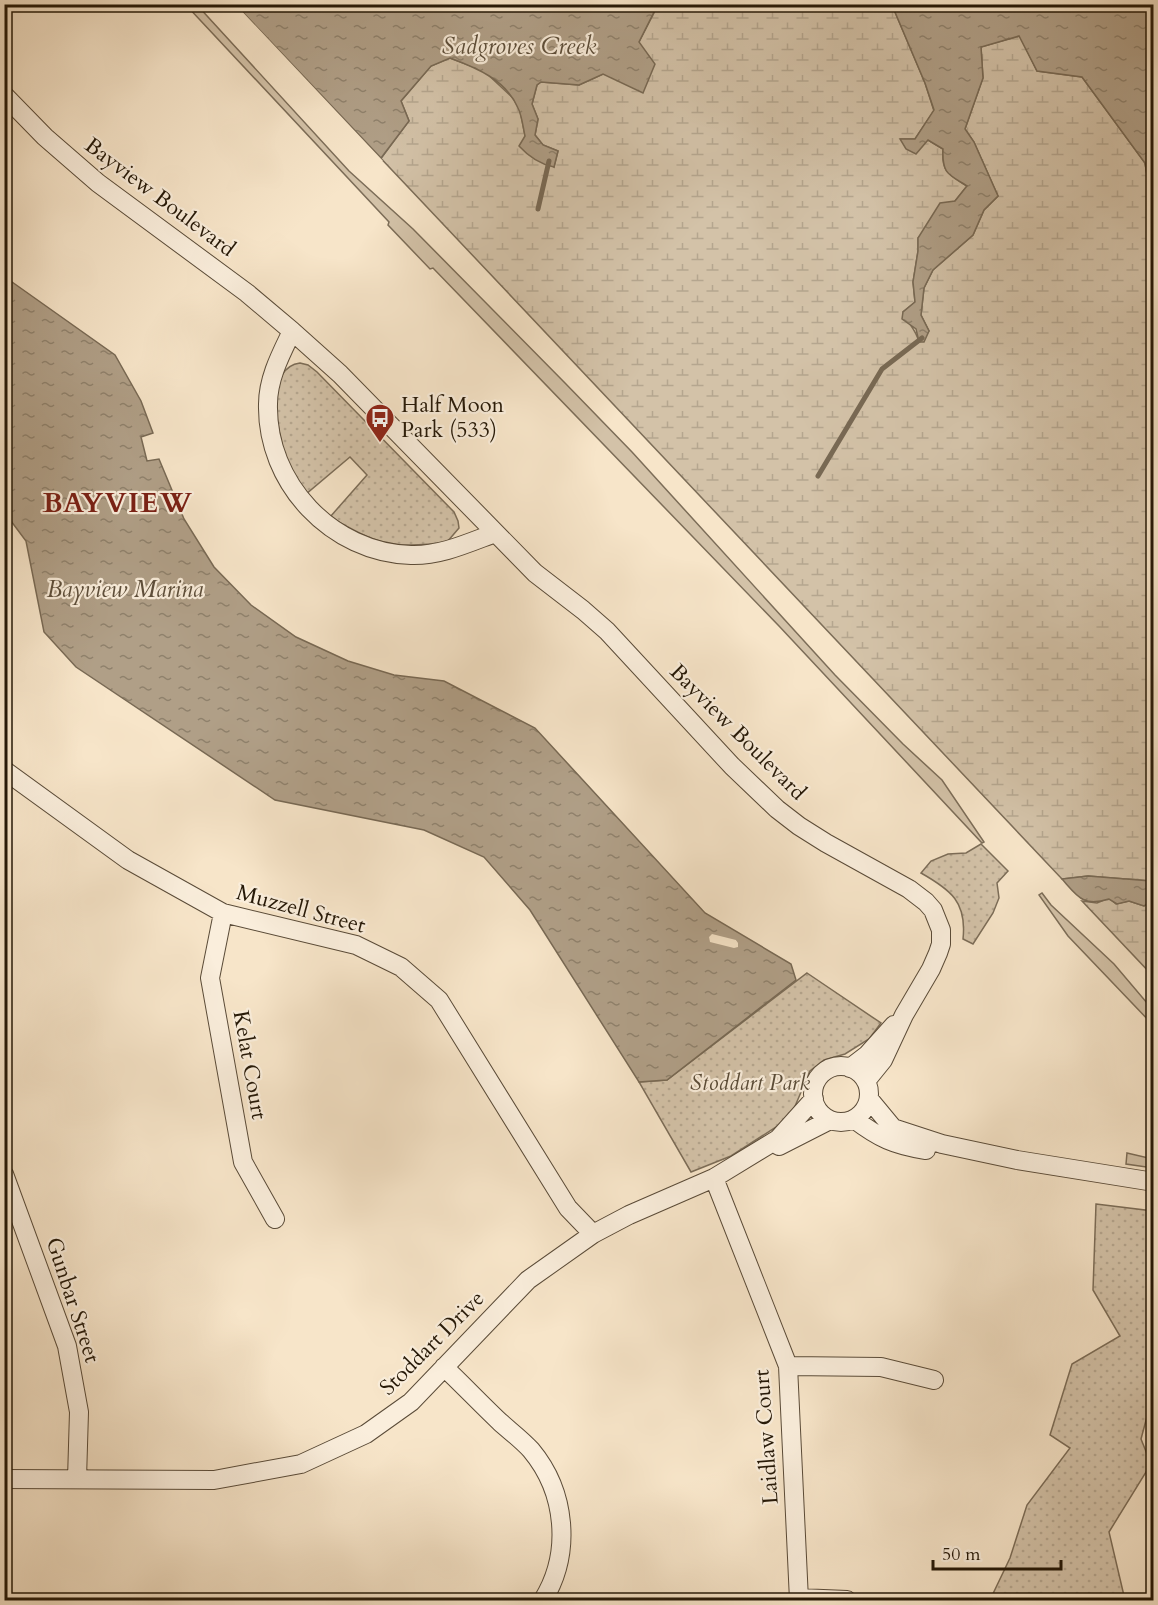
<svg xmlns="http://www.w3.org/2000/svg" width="1158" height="1605" viewBox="0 0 1158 1605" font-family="Cardo,serif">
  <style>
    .green { fill: #d3c2a8; stroke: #7c6d58; stroke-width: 1.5 }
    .wetland { fill: url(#wetland-marsh); stroke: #7c6d58; stroke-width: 1.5 }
    .park { fill: url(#park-dots); stroke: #7c6d58; stroke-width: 1.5 }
    .water { fill: url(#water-ripples); stroke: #786954; stroke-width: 1.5 }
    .pier { fill: #f7e5c9 }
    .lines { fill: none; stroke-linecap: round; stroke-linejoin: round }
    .stream { stroke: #786954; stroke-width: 5 }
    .minor-casing { stroke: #5a4b38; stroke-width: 20 }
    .minor { stroke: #faeedc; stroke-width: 18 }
    .labels { text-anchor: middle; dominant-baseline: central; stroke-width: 4.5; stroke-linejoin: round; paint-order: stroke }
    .street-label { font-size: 22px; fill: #251807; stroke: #faeedc }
    .poi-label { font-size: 22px; fill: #251807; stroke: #faeedc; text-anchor: start }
    .park-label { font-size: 22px; font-style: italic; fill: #594b37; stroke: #faeedc }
    .water-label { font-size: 24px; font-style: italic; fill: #5d4e3a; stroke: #faeedc }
    .district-label { font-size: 28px; font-weight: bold; letter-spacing: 1.5px; fill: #7a1f14; stroke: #faeedc }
  </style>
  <defs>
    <pattern id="wetland-marsh" width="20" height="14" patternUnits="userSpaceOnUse" patternTransform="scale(1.5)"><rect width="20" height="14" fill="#d3c2a8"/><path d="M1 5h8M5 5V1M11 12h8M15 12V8" fill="none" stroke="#b5a68f"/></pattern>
    <pattern id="park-dots" width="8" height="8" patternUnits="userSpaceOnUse" patternTransform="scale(1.5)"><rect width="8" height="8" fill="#d3c2a8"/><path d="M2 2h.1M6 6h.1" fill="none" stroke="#b5a68f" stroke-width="1.8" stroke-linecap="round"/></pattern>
    <pattern id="water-ripples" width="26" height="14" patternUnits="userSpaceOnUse" patternTransform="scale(1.5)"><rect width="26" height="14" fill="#b09f87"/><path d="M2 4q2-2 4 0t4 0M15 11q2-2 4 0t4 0" fill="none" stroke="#8f816c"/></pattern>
  </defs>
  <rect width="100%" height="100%" fill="#f7e5c9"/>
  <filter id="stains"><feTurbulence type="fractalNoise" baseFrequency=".00333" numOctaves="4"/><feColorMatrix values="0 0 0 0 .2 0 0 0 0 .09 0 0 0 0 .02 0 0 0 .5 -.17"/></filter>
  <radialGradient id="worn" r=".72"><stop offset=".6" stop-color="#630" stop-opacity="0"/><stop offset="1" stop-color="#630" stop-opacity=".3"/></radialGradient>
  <path class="green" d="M186,5H197L349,171L413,229L565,383L632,452L835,675L903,744L942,780L984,842L982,843L779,626L433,268L430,269L388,225L389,222Z
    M1042,893L1051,905L1114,964L1153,1010V1025L1068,936L1039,895Z
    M1127,1153L1153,1159V1168L1126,1164Z"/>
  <path class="wetland" d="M236,5L382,157L409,121L401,101L431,66L450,58L484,71L513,98L520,110L525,136L554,167L558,151L543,145L535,135L538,119L532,104L537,85L541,82L579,85L603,74L639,42L657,7L655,5H892L925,83L934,111L915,139H900L928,140L943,149C941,172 949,175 967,186L955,201L918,238V251L913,282L915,302L903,312C908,324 916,329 919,342L929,331L921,315L924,288L933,270L973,235L984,210L998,196L974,142L965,129L983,78L981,47L1020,36L1037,71L1082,77L1145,163L1153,210V879L1151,881L1088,876L1062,879Z
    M1109,898L1116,904L1129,901L1144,906L1153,899V976L1082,901L1097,903Z"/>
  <path class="park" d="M300,363L308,365L317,372L454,512L458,521L459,528L447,542C392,550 377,544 330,517L367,475L350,457L306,494C301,485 294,476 289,466C279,443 262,368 300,363Z
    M981,844L1008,871L997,883L999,898L993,913L973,944L963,939C967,902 951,890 921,873L931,861L948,854L966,853Z
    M807,973L881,1023L869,1039L845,1054L824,1060L810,1071L790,1118L731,1156L691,1172L639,1082L667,1080Z
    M1096,1204L1153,1211V1403L1149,1409L1141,1439L1151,1464L1109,1532L1125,1600H990L1010,1558L1027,1505L1070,1448L1050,1435L1072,1364L1120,1336L1093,1290Z"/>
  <path class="water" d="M236,5H655L657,6L639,42L655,64L643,93L603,74L579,85L541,82L537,85L532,104L538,119L535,135L543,145L558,151L554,167C539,164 529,157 519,146L525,136C523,127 522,116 518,108C506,80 477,68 450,58L431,66L401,101L409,121L381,158Z
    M892,5H1153V210L1145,163L1082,77L1037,71L1019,36L981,47L983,78L965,129L974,142L998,196L984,210L973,235L933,270L924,288L921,315L929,331L924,342H919L916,329L902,319L903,312L915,302L913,282L918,251V238L940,203L955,201L967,186C948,174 942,174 943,149L928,140L916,154L906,149L900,139H915L934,110L925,83Z
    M5,277L115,355L141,401L153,433L141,437L147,461L159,459L184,519L214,567L251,605L296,637L348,661L394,675L444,681L535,728L705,913L791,964L796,980L667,1080L639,1082L530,910L484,857L424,830L275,800L76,667L44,632L26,541L5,513Z
    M1088,876L1151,881L1153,879V899L1144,906L1129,901L1117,904L1109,899C1083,907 1078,897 1062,879Z"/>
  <path class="pier" d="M233,4L236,5L383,161H379Z
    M712,934L736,940L738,943V947L734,948L710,942L709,937Z"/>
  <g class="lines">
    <path class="stream" d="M538,209L549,161
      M818,476L882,369L922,338"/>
    <g class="minor-casing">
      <path id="minor" d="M4,95L45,137L98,183L247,293L292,331L340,374L535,573L583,610L607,631L732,766L777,809L799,826L826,843L909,889L926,902L933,910L941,930V944L938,953L931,969L904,1015L883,1060L866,1081
        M292,331C281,354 268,378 268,404C266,483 332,553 411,555C440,556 468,543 495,533
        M4,770L128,860L223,913L356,945L401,967L439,1000L568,1208L593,1234
        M223,913L210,978L243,1162L275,1219
        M813 1094a28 28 0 1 1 56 0a28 28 0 1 1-56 0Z
        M850,1068L867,1055L894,1025
        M869,1099L893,1128L942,1144L1017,1160L1154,1182
        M854,1119C879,1138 894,1145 926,1150
        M779,1146L830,1120
        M4,1174L67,1346L79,1412L77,1479
        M714,1178L788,1366L799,1600
        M788,1366L881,1367L934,1380
        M444,1367C463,1385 481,1404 500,1422C510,1431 522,1440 531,1450C566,1492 572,1553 543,1600
        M4,1479L214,1480L301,1464L366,1434L411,1402L528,1280L593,1234L629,1215L714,1178L778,1139L814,1099
        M799,1598L847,1600"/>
    </g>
    <use href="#minor" class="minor"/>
  </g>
  <defs>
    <g id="bus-pin" transform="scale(1.5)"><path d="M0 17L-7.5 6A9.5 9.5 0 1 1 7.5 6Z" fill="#8f2418" stroke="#faeedc"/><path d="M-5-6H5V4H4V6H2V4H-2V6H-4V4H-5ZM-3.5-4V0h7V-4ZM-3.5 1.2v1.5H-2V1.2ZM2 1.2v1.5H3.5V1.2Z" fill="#fff"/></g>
  </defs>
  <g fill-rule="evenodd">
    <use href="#bus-pin" x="380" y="418"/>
  </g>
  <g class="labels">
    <g class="street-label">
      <text transform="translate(160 197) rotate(37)">Bayview Boulevard</text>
      <text transform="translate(738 732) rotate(45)">Bayview Boulevard</text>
      <text transform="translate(301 909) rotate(15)">Muzzell Street</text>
      <text transform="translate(250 1065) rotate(80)">Kelat Court</text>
      <text transform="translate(73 1300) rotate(72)">Gunbar Street</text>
      <text transform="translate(432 1343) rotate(-45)">Stoddart Drive</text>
      <text transform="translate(766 1437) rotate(-94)">Laidlaw Court</text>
    </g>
    <g class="poi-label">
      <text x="401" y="405">Half Moon<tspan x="401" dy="25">Park (533)</tspan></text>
    </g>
    <g class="park-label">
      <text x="750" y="1083">Stoddart Park</text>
    </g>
    <g class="water-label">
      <text x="519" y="46">Sadgroves Creek</text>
      <text x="125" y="589">Bayview Marina</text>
    </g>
    <g class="district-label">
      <text x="118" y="503">BAYVIEW</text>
    </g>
  </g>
  <rect width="1158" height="1605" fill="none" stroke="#f7e5c9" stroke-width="24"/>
  <rect x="6" y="6" width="1146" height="1593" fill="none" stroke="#251807" stroke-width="3"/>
  <rect x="12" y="12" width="1134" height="1581" fill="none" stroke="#251807" stroke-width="1.5"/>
  <path d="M933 1560v9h128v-9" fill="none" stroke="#251807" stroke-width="3"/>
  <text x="942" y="1560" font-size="18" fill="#251807" stroke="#faeedc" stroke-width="4.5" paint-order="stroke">50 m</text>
  <rect width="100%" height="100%" filter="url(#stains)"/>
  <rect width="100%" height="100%" fill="url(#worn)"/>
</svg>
